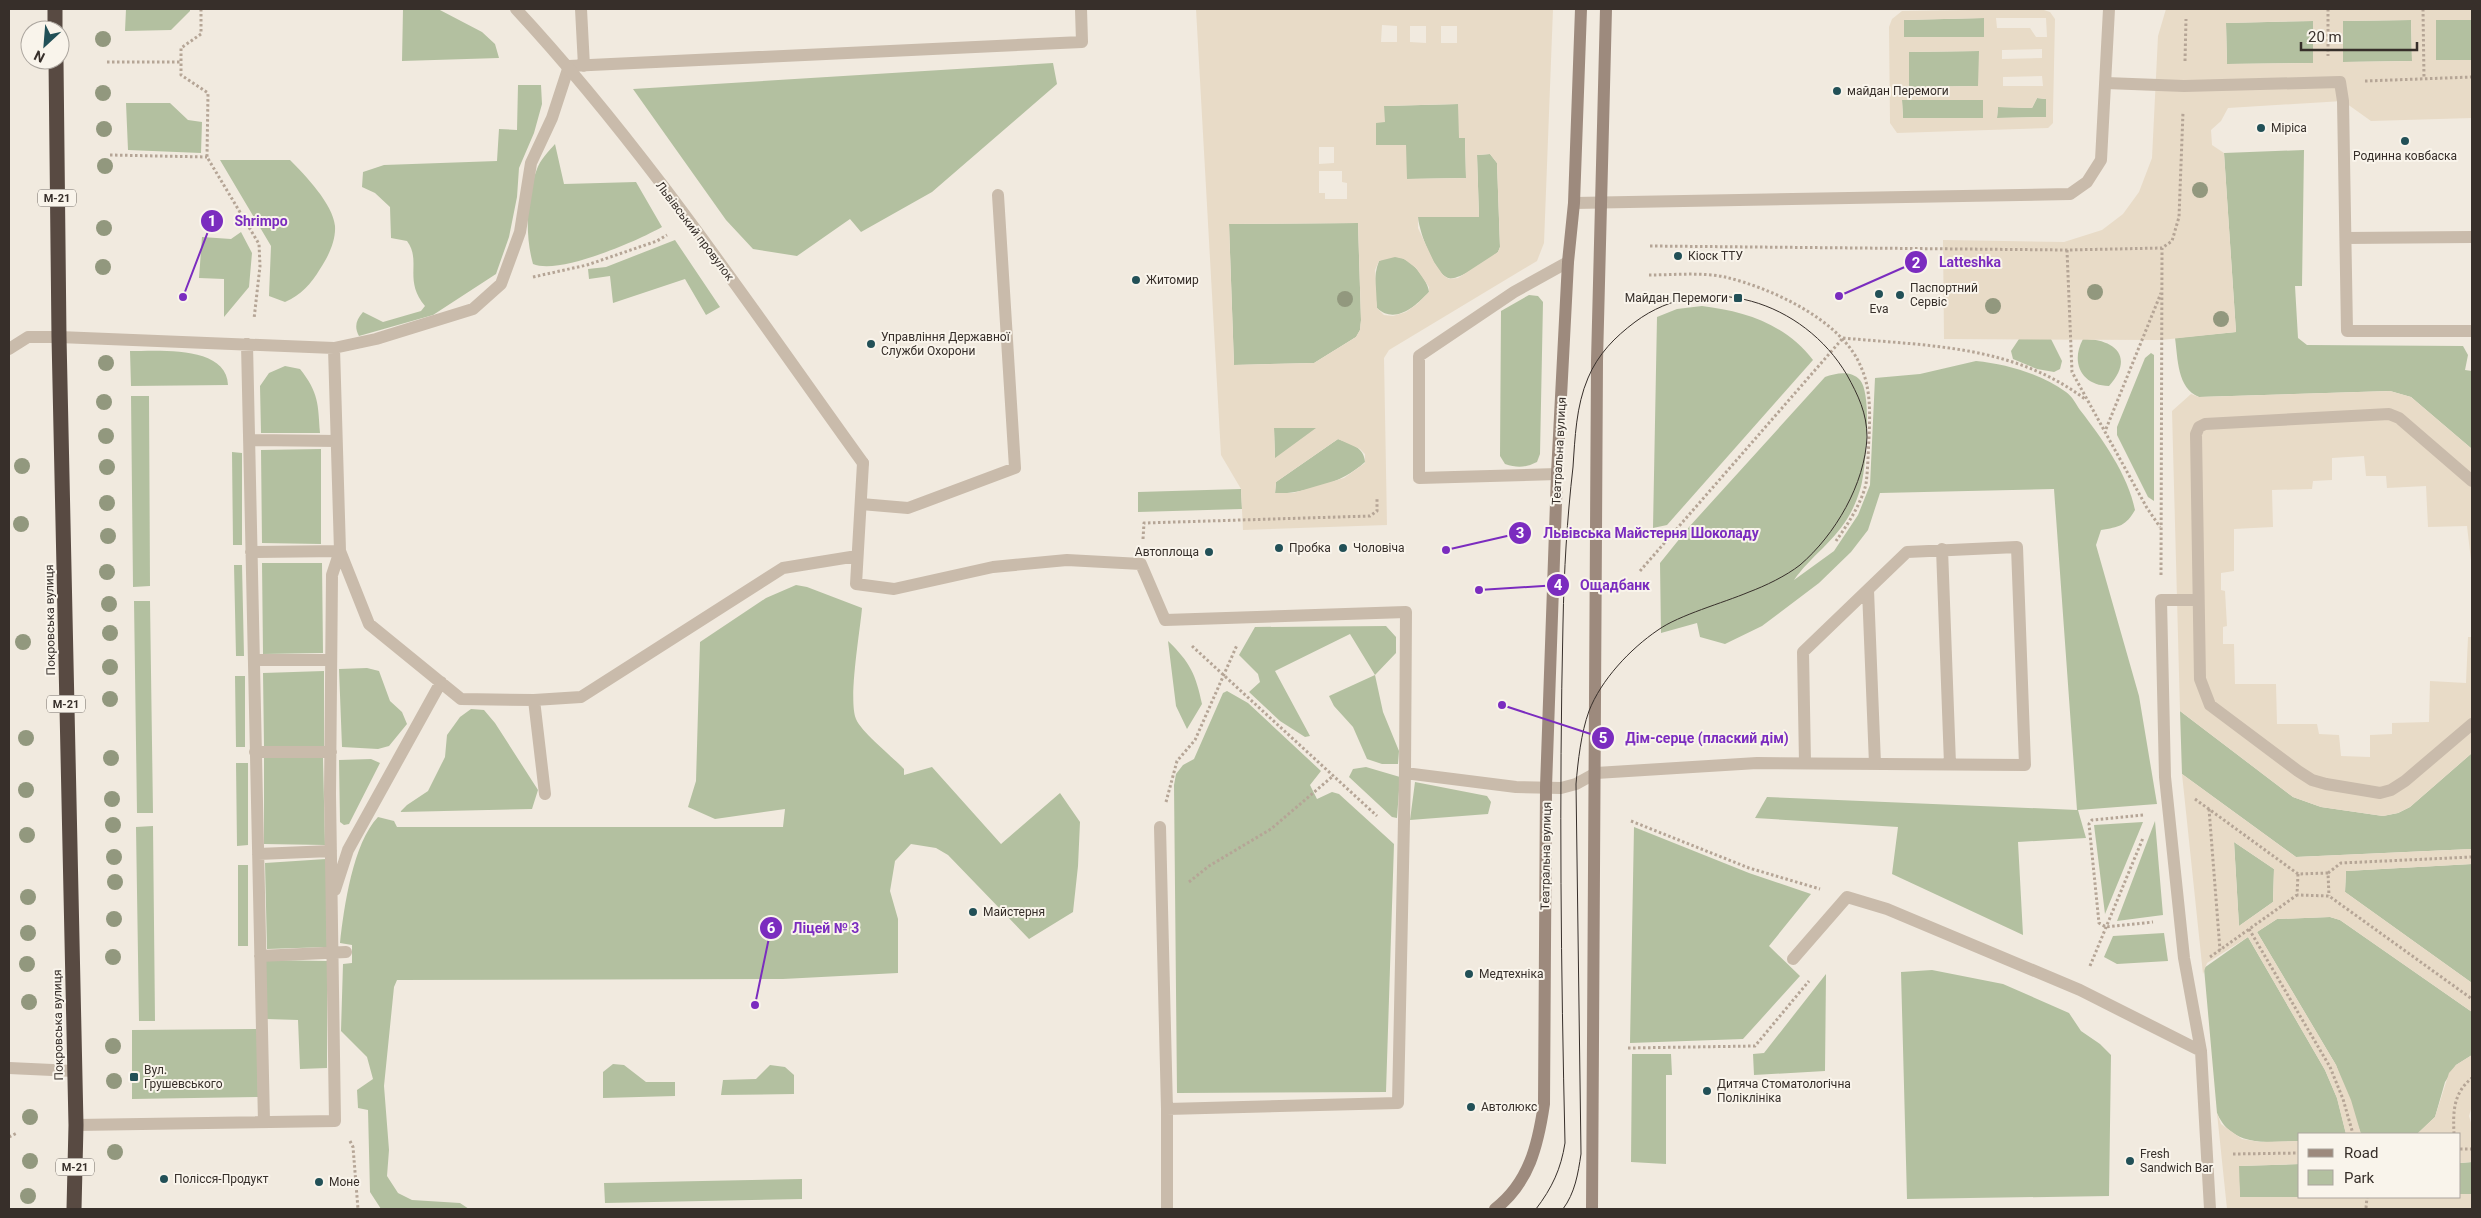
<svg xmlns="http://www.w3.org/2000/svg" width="2481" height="1218" viewBox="0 0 2481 1218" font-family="Roboto,sans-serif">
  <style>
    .green { fill: #b3c0a0 }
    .plaza { fill: #e8dbc7; fill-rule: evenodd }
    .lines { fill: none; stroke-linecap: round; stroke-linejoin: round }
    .path { stroke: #b5a596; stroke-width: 3; stroke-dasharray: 2.5 2.5; stroke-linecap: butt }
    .lane { stroke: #c9bbab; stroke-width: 12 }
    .street { stroke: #c9bbab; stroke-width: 12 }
    .secondary { stroke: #9d8a7d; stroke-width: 12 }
    .highway { stroke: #584a42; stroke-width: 15 }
    .tram { stroke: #372f2a; stroke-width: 1 }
    .tree { fill: #92987e }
    .poi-dot { fill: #225057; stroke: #f9f4eb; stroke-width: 2 }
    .labels { text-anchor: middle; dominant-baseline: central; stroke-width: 4; stroke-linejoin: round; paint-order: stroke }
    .shield { fill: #f9f4eb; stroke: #716a64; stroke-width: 1 }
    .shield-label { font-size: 11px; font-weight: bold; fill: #372f2a }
    .poi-label { font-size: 12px; fill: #372f2a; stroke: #f9f4eb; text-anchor: start }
    .street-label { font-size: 12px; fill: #372f2a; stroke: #f9f4eb }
    .leader { fill: none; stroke: #7b2cbf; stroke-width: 2 }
    .callout-dot { fill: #7b2cbf; stroke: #f9f4eb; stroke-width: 2 }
    .mark-label { font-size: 15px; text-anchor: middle; font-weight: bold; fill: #fff }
    .callout-label { font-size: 14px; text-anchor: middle; font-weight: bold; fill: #7b2cbf; stroke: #f9f4eb; stroke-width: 4; stroke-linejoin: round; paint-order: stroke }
  </style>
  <rect width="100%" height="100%" fill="#f1eadf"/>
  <path class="green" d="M126,9H190V11L171,30L125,31Z
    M403,9H438L482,32L495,44L499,58L402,61Z
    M1984,18V37H1904V20Z
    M2411,20L2412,61L2343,62V21Z
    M2436,20H2472V60H2436Z
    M2313,21V63L2227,64L2226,23Z
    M1979,51V86L1909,87V52Z
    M1053,63L1057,84L932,192L861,232L850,219L797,256L753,249L726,220L633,89Z
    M518,85H541L542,104L534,133L519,168L517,197L509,237L496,274L433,315L359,336C354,327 356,320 363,312L383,322L421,311L425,306C403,280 422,261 407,241L391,238L390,207L375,193L362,187L363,172L384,165L497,161L499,129L517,130Z
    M2037,98L2046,99V117L1997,118L1998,107L2032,108Z
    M1902,100H1983V118H1903Z
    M126,103H170L188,120L202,122L201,153L128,150Z
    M1459,104V138H1465L1466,178L1406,179L1376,145V122L1384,106Z
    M555,144L564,184L636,182L662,227C637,241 560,275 533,264C525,236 526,197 537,169C540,160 549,151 555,144Z
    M2304,150L2302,286H2295L2298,338L2307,345L2463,346L2468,355L2465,370L2472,371V449L2411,397L2390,391L2199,397C2177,388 2178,359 2175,338L2236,332L2224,153Z
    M1490,154L1497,163L1500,247L1498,252C1491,259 1457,282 1448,278C1434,273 1419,231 1418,217H1479L1477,155Z
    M220,160H290C305,175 333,204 335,226C336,241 328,257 320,269C311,284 301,295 285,302L269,296L271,246Z
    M1358,223L1361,320L1360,330L1356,337L1314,363L1234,365L1229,224Z
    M241,232L252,253L249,287L224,317V279L199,278L202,237L231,239Z
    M675,240L720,307L706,315L685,279L613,303L610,276L589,279L588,269L606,267Z
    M1387,257C1392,257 1399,256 1404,259C1414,263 1428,281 1429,292C1416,306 1395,325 1377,308C1375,293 1373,276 1379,261Z
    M1529,295L1538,296L1543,302L1540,454L1537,462C1525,468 1517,468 1505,464L1500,456L1501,311Z
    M1702,306C1744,311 1786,324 1813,360L1667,525L1653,528L1657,317L1677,309Z
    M2019,339H2051L2062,361L2060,369L2054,372L2037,369L2013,359L2011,351Z
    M2083,339C2115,339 2135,357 2109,386C2082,386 2070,363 2083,339Z
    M130,351C158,351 227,345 228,385L131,386Z
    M2151,353L2154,355V501L2148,497L2117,435V427L2145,358Z
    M1976,361C2007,364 2041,374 2066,392C2072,396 2076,404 2080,410C2102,438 2128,475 2135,510C2126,526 2119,527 2101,530L2096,545L2139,696L2157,804L2078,810L2086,838L2018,842L2023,935L1892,874L1898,827L1755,818L1767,797L2077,810L2054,489L1880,493L1868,530L1851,552L1819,583L1762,626L1725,644L1700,637L1697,623L1661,633L1660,563L1689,527L1825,377C1836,373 1851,370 1860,380C1872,393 1866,463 1862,482C1860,492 1855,505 1850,514C1836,540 1810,557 1794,580L1834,551L1858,515L1870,485L1875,378L1920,374Z
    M285,366L300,369C319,393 318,404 320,433H261L260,386L269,373Z
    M131,396H149L150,586L133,587Z
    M1274,428H1317L1275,459Z
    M1338,439C1351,444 1364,447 1365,462C1341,484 1307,492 1275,494L1276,482Z
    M321,449V544L262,543L261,450Z
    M232,452L242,453V545H233Z
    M1241,489L1242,509L1138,512V492Z
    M262,563H322L323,653L263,654Z
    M242,565L244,656H236L234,565Z
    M796,585L807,587L862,608C860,632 848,700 856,719C862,733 893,757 904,769V775L932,767L1001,844L1060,793L1080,822L1078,866L1073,912L1029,939L948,855L936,848L911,844L895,861L890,891L898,919V973L783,979L397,980L394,987L384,1086L389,1150L387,1176L398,1193L412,1200L460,1203L469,1209H381L370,1192L368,1110L358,1108L357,1090L373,1079L367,1057L341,1031L343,964L352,963V945L340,943C344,907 353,843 378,817L394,821L397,827H783L785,809L715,819L688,807L696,781L700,642L766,598Z
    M134,601H150L153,813H137Z
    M1386,626L1396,637V653L1375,675L1383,712L1399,751L1398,764H1382L1367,759L1353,727L1334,706L1329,696L1375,675L1350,634L1275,671L1310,736L1305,737L1280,721L1249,692L1260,682L1258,674L1239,655L1255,627Z
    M1168,641C1190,662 1196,675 1202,704L1187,729L1176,706Z
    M367,668L379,671L390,701L402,712L407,724L389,746L378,749L342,747L339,669Z
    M324,671V746H264L263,673Z
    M235,676H245V747H236Z
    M1227,691L1248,703L1321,771L1310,785L1317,799L1332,792L1339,794L1394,844L1386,1092L1177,1093L1174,785L1176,774L1183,765L1194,759L1223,693Z
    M471,709L484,710L495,723L538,790L532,809L400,812L407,805L428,791L445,757L447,735L460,717Z
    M2180,711L2293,797L2321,807L2383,816L2398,813L2410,807L2472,753V849L2296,857L2182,774Z
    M264,758H323L325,845L264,844Z
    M371,759L380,763L349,824L344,825L340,822L339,760Z
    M236,763H248V845L237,846Z
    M1366,767L1400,777L1397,818L1392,817L1349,777L1353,769Z
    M1415,782L1487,796L1491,802L1488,814L1410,820Z
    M2155,821L2163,915L2117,921Z
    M2143,822L2105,914L2094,825Z
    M153,826L155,1021H139L136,827Z
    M1634,827L1749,873L1811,894L1769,946L1800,976L1743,1039L1630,1043Z
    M2234,842L2274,869L2273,902L2239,926Z
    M326,859L327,947L267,949L265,863Z
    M2472,864V983L2345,892L2346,871Z
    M238,865H248V946H238Z
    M2330,917L2340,920L2472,1012V1055L2456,1065L2445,1082L2435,1117L2417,1134H2361L2336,1065L2257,932L2277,919Z
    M2164,933L2168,961L2117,964L2104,957L2113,936Z
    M2248,937L2325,1070L2337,1098L2346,1134H2300V1141C2268,1142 2232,1148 2217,1113L2204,968Z
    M266,960L327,961V1068L300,1069L298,1020L266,1019Z
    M1932,970L2003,984L2069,1013L2081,1031L2100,1044L2111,1055L2109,1196L1907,1199L1901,972Z
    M1826,974L1825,1071L1754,1075L1753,1054L1764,1053Z
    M257,1029L258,1097L132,1099V1030Z
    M1632,1054H1671L1672,1075H1666V1164L1631,1162Z
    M613,1064L624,1065L646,1082H675V1096L603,1098V1072Z
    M770,1065L785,1067L794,1075V1094L721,1095L723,1080L756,1079Z
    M2472,1162V1194H2460V1163Z
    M2300,1164V1197H2302H2240L2238,1166Z
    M802,1179V1199L605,1203L604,1183Z"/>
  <path class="plaza" d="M1196,9H1553L1544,243L1537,261L1389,350L1384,358L1387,525L1243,530L1241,489L1221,455ZM1382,25L1397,26V42H1381ZM1410,26H1426V43L1410,42ZM1441,26H1457V43H1441ZM1458,104L1459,138H1465L1466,178L1407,179L1406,145H1376V123L1385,122L1384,106ZM1319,147H1334V163L1319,164ZM1490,154L1497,163L1500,247L1498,252L1458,278L1449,279L1443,275L1434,262L1418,228V217H1479L1477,155ZM1319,171H1342V182L1347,183V199H1325V193H1319ZM1358,223L1361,320L1360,330L1356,337L1314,363L1234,365L1229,224ZM1395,257L1404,259L1416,268L1429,287V292L1417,304L1406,312L1393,316L1384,315L1377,308L1375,270L1379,261ZM1274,428H1316L1275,458ZM1338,439L1360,449L1365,454V463L1344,478L1293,493H1275L1276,482Z
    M2041,9L2050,12L2055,19L2053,113V123L2048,128L1897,133L1890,123L1889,27L1892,19L1902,11ZM1984,18V37H1904V20ZM1996,18H2046L2047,37H2036L2030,28H1997ZM2002,50L2042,49V58L2002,59ZM1979,51L1978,86L1909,87V52ZM2042,76L2043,86H2003V77ZM2037,98L2046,99V117L1997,118L1998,107L2032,108ZM1902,100H1983V118H1903Z
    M2166,9H2472V20H2436V60H2472V118L2371,121L2343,101L2228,108L2221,121L2211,130L2212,145L2224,153L2236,332L2161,340L1944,339L1943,240L2064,242L2102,230L2123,214L2139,192L2152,158L2158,36ZM2411,20L2412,61L2343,62V21ZM2313,21V63L2227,64L2226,23Z
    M2390,391L2411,397L2472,449V569L2467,526L2428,527L2426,486L2387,488L2386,476H2366L2364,456L2332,458V480L2313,481L2312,489L2272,490L2273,527L2234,529V571L2221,573V590L2225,591L2227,626L2223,627V644H2234L2235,684H2276L2277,724H2317L2319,734L2339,735L2341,756L2370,757V735L2392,734V723L2429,722L2430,681L2466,683L2468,637H2472V753L2410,807L2398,813L2383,816L2321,807L2293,797L2180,711L2172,411L2191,394L2199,397Z
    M2182,774L2296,857L2472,849V864L2346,871L2345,892L2472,983V1012L2340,920L2330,917L2277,919L2257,932L2336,1065L2351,1100L2361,1134H2346L2337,1098L2325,1070L2248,937L2207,963L2203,974ZM2234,842L2274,869L2273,902L2239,926Z
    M2472,1055V1106L2469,1116L2472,1126V1162L2460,1163V1134H2417L2435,1117L2449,1073L2456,1065Z
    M2217,1113L2221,1124L2242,1139L2260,1142L2300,1141V1164L2239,1166L2240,1197H2460V1194H2472V1209H2227Z"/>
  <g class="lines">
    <path class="path" d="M201,9V34L181,48V75L208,93L207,157L259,244L260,266L254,319
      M2328,9V56
      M2423,9L2424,79
      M2185,61L2186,19
      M107,62H180
      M2365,81L2472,77
      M110,155L207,157
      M1650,246L2067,250L2162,248L2172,241L2179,217L2183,112
      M2067,250L2072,372L2147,508L2160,527
      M1649,275C1673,275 1701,272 1725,277C1771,288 1842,320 1861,367C1871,389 1870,414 1869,438C1868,453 1868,469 1866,484C1861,504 1848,524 1836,541
      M533,277L587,265L657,241L667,235
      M1843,338C1929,346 2013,345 2085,399
      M2106,429L2161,293
      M1143,539L1144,523L1370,516L1377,511V497
      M1640,571L1843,338
      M2161,575L2162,248
      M1192,646L1377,816
      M2195,799L2298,874L2328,873L2329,896
      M1166,802L1177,761L1195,740L1237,645
      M2209,809L2220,950
      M2143,815L2092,820L2089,824L2099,923L2106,927L2153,922
      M1631,821L1749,868L1820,889
      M2328,873L2341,863L2472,857
      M2298,874L2297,895L2329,896L2472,999
      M1189,882L1209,866L1271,829L1333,776
      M2249,929L2330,1067L2343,1099L2353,1134
      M2210,957L2297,895
      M2090,966L2143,838
      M1628,1048L1755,1046L1809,981
      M2454,1134C2453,1112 2453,1093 2472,1078
      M9,1137L17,1133
      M350,1141L353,1147L358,1209
      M2460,1149H2472
      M2233,1154L2300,1153
      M2366,1208L2367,1197"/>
    <path class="lane" d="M581,9L584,66
      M2106,83L2184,86L2340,82L2343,101L2347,331H2472
      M2346,238L2472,237
      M59,337L334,348L340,551L332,575L330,794L335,1121L76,1125
      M247,344L264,1122
      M334,348L376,339L473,309L501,284L520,232L531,163L552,118L569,66L1082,42L1081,9
      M249,440L336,441
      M863,463L856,584L894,589L993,567L1067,560L1141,564L1165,620L1406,612L1405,773
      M1557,474L1419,478V356L1514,292L1568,262
      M2472,481L2399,418L2389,414L2205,424L2199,427L2196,434L2200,679L2210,705L2298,771L2312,780L2326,784L2380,793L2391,790L2405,781L2472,724
      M861,504L908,508L1015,468L998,195
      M1942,549L1950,764
      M251,552L340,551L369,624L461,699L534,700L545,794
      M1868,590L1875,764
      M2198,600H2161L2165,777L2184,958L2201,1051L2210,1209
      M254,660H331
      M534,700L581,697L783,568L857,556
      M255,752H331
      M1160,827L1167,1109V1209
      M258,854L331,851
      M335,890L348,850L441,682
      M260,956L346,952
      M1793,959L1847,897L1887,909L2080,990L2201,1051
      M9,1068L74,1071
      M1167,1109L1398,1103L1405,773L1516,787L1561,788L1576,784L1596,773L1757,763L2025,765L2017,547L1907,552L1803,652L1805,763"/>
    <path class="street" d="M516,9C645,148 752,309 863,463
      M1574,203L2070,194L2087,182L2101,160L2109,9
      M9,349L28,337H59"/>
    <path class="secondary" d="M1495,1209C1529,1183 1538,1145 1544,1104L1546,787L1557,474L1568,262L1574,203L1581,9
      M1592,1209L1597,361L1606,9"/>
    <path class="highway" d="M55,9V30
      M56,60L59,337L76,1125L74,1209"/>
    <path class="tram" d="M1536,1209C1552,1188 1561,1169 1565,1143C1561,970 1559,797 1563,623C1564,571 1567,519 1573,467C1575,438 1576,406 1588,378C1598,354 1615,337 1635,322C1706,269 1804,302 1847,375C1858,395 1867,413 1867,437C1865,484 1835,535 1800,565C1786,576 1765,586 1749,592C1723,603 1679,615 1658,630C1630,649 1601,680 1589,711C1581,733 1578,761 1576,784L1581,1154C1578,1174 1575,1193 1563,1209"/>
  </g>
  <g class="tree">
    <circle cx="103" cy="39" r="8"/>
    <circle cx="103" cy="93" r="8"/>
    <circle cx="104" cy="129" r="8"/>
    <circle cx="105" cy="166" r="8"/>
    <circle cx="2200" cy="190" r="8"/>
    <circle cx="104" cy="228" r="8"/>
    <circle cx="103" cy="267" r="8"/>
    <circle cx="2095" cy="292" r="8"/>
    <circle cx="1345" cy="299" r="8"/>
    <circle cx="1993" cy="306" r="8"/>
    <circle cx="2221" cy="319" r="8"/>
    <circle cx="106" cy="363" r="8"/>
    <circle cx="104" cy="402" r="8"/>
    <circle cx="106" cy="436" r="8"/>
    <circle cx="22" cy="466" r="8"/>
    <circle cx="107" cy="467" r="8"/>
    <circle cx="107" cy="503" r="8"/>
    <circle cx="21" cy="524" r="8"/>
    <circle cx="108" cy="536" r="8"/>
    <circle cx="107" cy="572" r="8"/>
    <circle cx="109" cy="604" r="8"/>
    <circle cx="110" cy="633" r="8"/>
    <circle cx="23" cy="642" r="8"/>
    <circle cx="110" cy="667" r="8"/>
    <circle cx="110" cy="699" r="8"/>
    <circle cx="26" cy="738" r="8"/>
    <circle cx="111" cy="758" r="8"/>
    <circle cx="26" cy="790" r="8"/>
    <circle cx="112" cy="799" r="8"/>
    <circle cx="113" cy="825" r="8"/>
    <circle cx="27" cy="835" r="8"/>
    <circle cx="114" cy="857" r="8"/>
    <circle cx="115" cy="882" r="8"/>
    <circle cx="28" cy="897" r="8"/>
    <circle cx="114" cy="919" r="8"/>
    <circle cx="28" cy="933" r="8"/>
    <circle cx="113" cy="957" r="8"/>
    <circle cx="27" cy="964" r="8"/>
    <circle cx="29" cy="1002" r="8"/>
    <circle cx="113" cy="1046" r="8"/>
    <circle cx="114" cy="1081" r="8"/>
    <circle cx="30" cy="1117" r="8"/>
    <circle cx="115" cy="1152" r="8"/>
    <circle cx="30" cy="1161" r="8"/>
    <circle cx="28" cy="1196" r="8"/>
  </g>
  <g class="poi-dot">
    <circle cx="1837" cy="91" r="5"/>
    <circle cx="2261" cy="128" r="5"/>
    <circle cx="2405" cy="141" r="5"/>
    <circle cx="1678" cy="256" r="5"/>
    <circle cx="1136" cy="280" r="5"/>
    <circle cx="1879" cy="294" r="5"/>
    <circle cx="1900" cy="295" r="5"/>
    <rect x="1733" y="293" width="10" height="10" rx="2.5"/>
    <circle cx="871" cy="344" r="5"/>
    <circle cx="1279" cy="548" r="5"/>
    <circle cx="1343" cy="548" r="5"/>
    <circle cx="1209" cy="552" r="5"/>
    <circle cx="973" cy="912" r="5"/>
    <circle cx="1469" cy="974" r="5"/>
    <rect x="129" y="1072" width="10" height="10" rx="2.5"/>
    <circle cx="1707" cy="1091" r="5"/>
    <circle cx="1471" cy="1107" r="5"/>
    <circle cx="2130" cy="1161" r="5"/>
    <circle cx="164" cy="1179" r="5"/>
    <circle cx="319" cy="1182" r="5"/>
  </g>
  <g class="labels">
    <g class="shield">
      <rect x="38" y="189.5" width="38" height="17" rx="4"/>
      <rect x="47" y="695.5" width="38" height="17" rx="4"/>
      <rect x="56" y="1158.5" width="38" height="17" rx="4"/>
    </g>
    <g class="shield-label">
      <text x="57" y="198">М-21</text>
      <text x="66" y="704">М-21</text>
      <text x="75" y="1167">М-21</text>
    </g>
    <g class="poi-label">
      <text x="1847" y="91">майдан Перемоги</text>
      <text x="2271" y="128">Міріса</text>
      <text x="2405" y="156" text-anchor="middle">Родинна ковбаска</text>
      <text x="1688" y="256">Кіоск ТТУ</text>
      <text x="1146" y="280">Житомир</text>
      <text x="1910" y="288">Паспортний<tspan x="1910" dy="14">Сервіс</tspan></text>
      <text x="1728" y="298" text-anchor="end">Майдан Перемоги</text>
      <text x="1879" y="309" text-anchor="middle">Eva</text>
      <text x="881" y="337">Управління Державної<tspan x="881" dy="14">Служби Охорони</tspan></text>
      <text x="1289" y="548">Пробка</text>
      <text x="1353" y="548">Чоловіча</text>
      <text x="1199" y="552" text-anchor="end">Автоплоща</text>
      <text x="983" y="912">Майстерня</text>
      <text x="1479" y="974">Медтехніка</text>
      <text x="144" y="1070">Вул.<tspan x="144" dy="14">Грушевського</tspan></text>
      <text x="1717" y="1084">Дитяча Стоматологічна<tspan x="1717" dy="14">Поліклініка</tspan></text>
      <text x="1481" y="1107">Автолюкс</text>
      <text x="2140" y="1154">Fresh<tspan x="2140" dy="14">Sandwich Bar</tspan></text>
      <text x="174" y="1179">Полісся-Продукт</text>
      <text x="329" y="1182">Моне</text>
    </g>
    <g class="street-label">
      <text transform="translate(695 231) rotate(53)">Львівський провулок</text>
      <text transform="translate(1559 451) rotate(-87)">Театральна вулиця</text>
      <text transform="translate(50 620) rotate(-91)">Покровська вулиця</text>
      <text transform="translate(1546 856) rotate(-89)">Театральна вулиця</text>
      <text transform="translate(58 1025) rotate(-91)">Покровська вулиця</text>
    </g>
  </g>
  <path class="leader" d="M183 297L212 221M1839 296L1916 262M1446 550L1520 533M1479 590L1558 585M1502 705L1603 738M755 1005L771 928"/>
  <g class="callout-dot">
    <circle cx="183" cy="297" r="5"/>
    <circle cx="1839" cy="296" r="5"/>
    <circle cx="1446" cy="550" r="5"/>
    <circle cx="1479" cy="590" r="5"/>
    <circle cx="1502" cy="705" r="5"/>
    <circle cx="755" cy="1005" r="5"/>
    <circle cx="212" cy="221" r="12"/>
    <circle cx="1916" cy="262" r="12"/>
    <circle cx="1520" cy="533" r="12"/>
    <circle cx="1558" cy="585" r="12"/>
    <circle cx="1603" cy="738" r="12"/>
    <circle cx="771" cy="928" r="12"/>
  </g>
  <g class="mark-label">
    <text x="212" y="226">1</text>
    <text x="1916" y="268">2</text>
    <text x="1520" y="538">3</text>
    <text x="1558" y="590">4</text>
    <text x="1603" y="743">5</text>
    <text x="771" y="933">6</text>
  </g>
  <g class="callout-label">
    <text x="261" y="226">Shrimpo</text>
    <text x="1970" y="267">Latteshka</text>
    <text x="1651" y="538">Львівська Майстерня Шоколаду</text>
    <text x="1615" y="590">Ощадбанк</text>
    <text x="1707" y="743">Дім-серце (плаский дім)</text>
    <text x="826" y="933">Ліцей № 3</text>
  </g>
  <rect width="2481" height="1218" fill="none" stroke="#372f2a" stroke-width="20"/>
  <rect x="2298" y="1133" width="162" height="65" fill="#f9f4eb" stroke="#aba59e"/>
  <rect x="2308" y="1149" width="25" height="8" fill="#9d8a7d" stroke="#aba59e"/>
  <text x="2344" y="1158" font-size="15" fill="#372f2a">Road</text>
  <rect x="2308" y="1170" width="25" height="15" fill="#b3c0a0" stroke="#aba59e"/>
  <text x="2344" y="1183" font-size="15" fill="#372f2a">Park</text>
  <g transform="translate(45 45) rotate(206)"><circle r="24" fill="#f9f4eb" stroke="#aba59e"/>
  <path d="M0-4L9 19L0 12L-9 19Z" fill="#225057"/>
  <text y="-8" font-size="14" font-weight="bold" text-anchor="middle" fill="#372f2a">N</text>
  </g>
  <path d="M2301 42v8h116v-8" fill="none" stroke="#372f2a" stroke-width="2.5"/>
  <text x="2308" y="42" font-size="15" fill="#372f2a" stroke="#f9f4eb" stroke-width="4" paint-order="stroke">20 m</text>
</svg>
